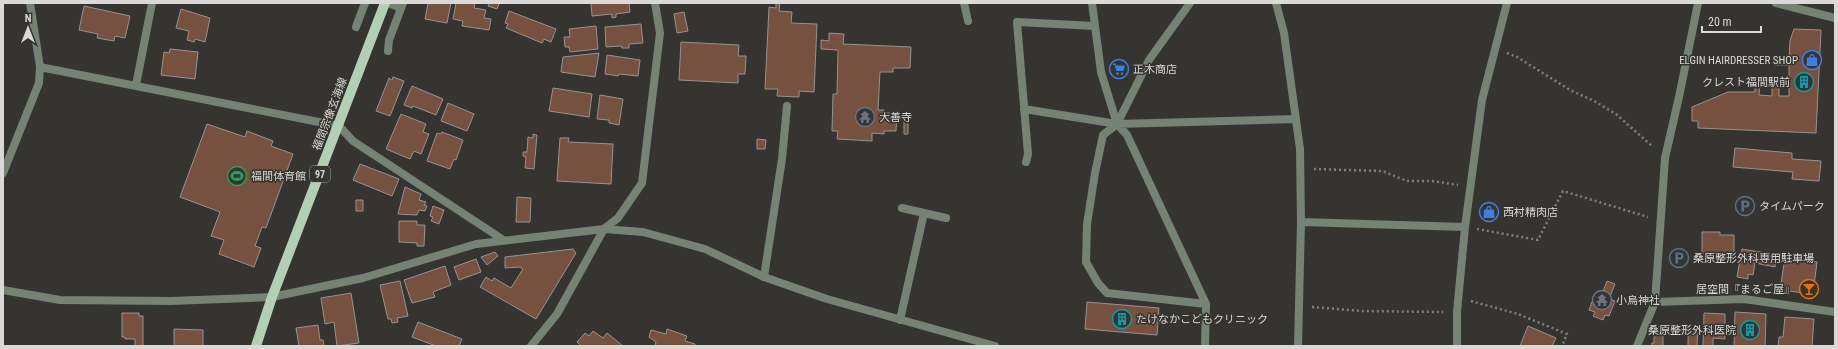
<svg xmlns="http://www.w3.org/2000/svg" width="1838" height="349" viewBox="0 0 1838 349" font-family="'Roboto Condensed','Noto Sans JP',sans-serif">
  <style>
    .building { fill: #77513f; stroke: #979391 }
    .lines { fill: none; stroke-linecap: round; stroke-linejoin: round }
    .path { stroke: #81807d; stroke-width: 2.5; stroke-dasharray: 2 3; stroke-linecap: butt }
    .lane { stroke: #758274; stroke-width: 8 }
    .street { stroke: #758274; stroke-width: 8 }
    .primary { stroke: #b4d0b4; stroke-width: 10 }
    .labels { text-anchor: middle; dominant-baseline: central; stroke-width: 3; stroke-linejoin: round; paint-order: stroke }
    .shield { fill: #353430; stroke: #a8a8a5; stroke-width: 1 }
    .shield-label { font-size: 10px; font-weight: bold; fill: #dad9d7 }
    .poi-label { font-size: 11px; fill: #dad9d7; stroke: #353430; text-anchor: start }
    .street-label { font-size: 11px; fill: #dad9d7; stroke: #353430 }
  </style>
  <rect width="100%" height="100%" fill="#353430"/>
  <path class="building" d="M428,3H451L447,23L425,19Z
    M456,3H475L474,8L486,10L484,18L491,19L489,30L462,26L463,21L453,19Z
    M489,3H498L499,4L497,9L488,6Z
    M591,3H629L630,12L616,14V17L612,18V14L592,16Z
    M776,3H780L779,11L792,12L791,23L817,24L814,92L799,91V97L777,96L778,89H765L769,7L776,8Z
    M84,6L130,16L125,38L115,36L114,41L97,38L98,34L79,30Z
    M181,9L210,18L205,42L195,39L194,42L187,40L189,31L176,28Z
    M509,11L556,29L551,42L544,39L542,43L506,28L508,24L505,23Z
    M684,12L688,31L677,33L674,14Z
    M641,24L643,43L629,44V48H622L621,46L606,47L605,27Z
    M596,26L598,49L570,52L569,47H565L564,37H570L569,29Z
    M1794,29L1821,30L1816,133L1698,128V121H1692V107L1728,92H1755V79H1760L1759,95L1772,96V85H1779V96H1789V65H1775V60L1789,61L1790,41Z
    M829,33L844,34L843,44L911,47L910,68H893V72H880L878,110H884V113H897L896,131H884V134L872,133V141L837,139L838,131H832L833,94H837L838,50L821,49V40L829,41Z
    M681,42L739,45L738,56H746L745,74H738V83L679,80Z
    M170,49L198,52L195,79L161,75L164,52L169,53Z
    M599,53L595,77L561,72L563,57Z
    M607,55L640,60L638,76L619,74L618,76L605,74Z
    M393,77L404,81L390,116L376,111L389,78L392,80Z
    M412,86L443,99L436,115L413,106L412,108L404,105Z
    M553,88L592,94L589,117L549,111Z
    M600,95L623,99L619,125L609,123V120L597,119Z
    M448,103L474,114L467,131L441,121Z
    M401,114L426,124L423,132L429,134L421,154L414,151L410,159L386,149Z
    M904,120H908V134H904Z
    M207,124L245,137L247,131L273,141L271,146L293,154L266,228L262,227L255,246L261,248L254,267L219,254L224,240L211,236L220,212L180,197Z
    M442,132L463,140L456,160L454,159L450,169L427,161L437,133L441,134Z
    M533,134L537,135L534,169L525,168L526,157L523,156V152H527L528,137L533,138Z
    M560,138H569L568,142L613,144L611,184L557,181Z
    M757,139L766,140L765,149H757Z
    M1735,148L1792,153V159L1821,161L1819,181L1792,179L1793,172L1733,167Z
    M360,164L399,179L392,196L353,180Z
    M405,187L421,194L419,200L426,202L424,205L427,206L425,211L419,210L417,215L398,214Z
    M517,197L531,198L530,222H516Z
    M356,200H363V211H356Z
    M433,206L444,210L439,224L431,221L433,217L430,216Z
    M399,221H417V225H425L424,246H417V243L399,242Z
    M1702,232H1720V235H1734V257H1710V263H1702Z
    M573,249L576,253L536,319L480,287L486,277L492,281L494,278L511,288L523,269L520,267L505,268V257Z
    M1742,249L1777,255L1775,267L1755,263L1753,275L1748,274V279L1737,277Z
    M495,252L498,256L487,265L481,257Z
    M1785,258L1817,262L1813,294L1780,290Z
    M476,259L481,272L459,280L454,267Z
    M445,266L451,285L433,292L435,297L412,303L404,280Z
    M400,281L408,316L397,318L398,322L392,323L391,319H388L380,285Z
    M1607,281L1615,284L1609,299L1615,301L1609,316L1605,315L1603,320L1593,316L1595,312L1589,310L1595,294L1601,297Z
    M351,293L359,343L337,346L334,322L325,324L321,298Z
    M1087,302L1159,308L1157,335L1085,329Z
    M1735,312L1766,314L1765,346H1734Z
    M122,313H139V316H143V346H135V339H125V337H122Z
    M1704,313L1725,314V339L1713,338V346H1703Z
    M1785,317L1814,319L1812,346H1778L1779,337H1783Z
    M418,322L462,339L459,346H436L412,337Z
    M318,325L320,340H323L324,346H299L296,328Z
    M1528,326L1556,338L1552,346H1520Z
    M1659,326H1663V346H1651L1652,343H1654V333H1659Z
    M1688,328H1698L1697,346H1688Z
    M174,329L203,330V346H174Z
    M667,329L687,336L685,341L695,344V346H655L656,342L649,337L651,330L666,334Z
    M593,331L603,338L607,333L623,346H581L577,342L585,333L589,336Z"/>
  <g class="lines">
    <path class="path" d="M1507,53L1517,57L1570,90L1594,101L1616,114L1653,147
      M1314,169L1382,171L1407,181H1432L1458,185
      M1477,229L1538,240L1563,191L1648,217
      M1471,301L1518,314L1567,334L1562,346
      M1312,307L1362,311L1443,312"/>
    <path class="lane" d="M964,3L968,21
      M136,85L152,3
      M764,277L782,159L787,106"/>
    <path class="street" d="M388,3L401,8
      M1092,3L1101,72L1117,124L1127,135L1206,304L1205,346
      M1190,3L1149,60L1117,124L1103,135L1095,173L1087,224L1086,262L1098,283L1107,293L1206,304
      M1276,3L1284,33L1300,149L1301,222L1298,346
      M1776,3L1835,18
      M356,27L365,3
      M388,51L389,40L403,3
      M40,67L339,126L353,141L502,239
      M1024,109L1117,124L1296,119
      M1026,162L1028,154L1017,22L1095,26
      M3,173L39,83L40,67L30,3
      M902,208L946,218
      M1301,222L1465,227
      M3,290L60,300L171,301L272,297L363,278L476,244L604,229L643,232L705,249L764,277L827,299L995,346
      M1655,302L1744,299L1835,312
      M900,320L924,213
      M531,346L557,314L604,229L618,218L642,183L660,33L655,3
      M1457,346V312L1465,227L1482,100L1507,3
      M1637,346L1655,302L1665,158L1679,97L1698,3"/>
    <path class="primary" d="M256,346L272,297L385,3"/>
  </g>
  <defs>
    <g id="shop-ring" transform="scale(1)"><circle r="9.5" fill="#353430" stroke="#3f7fe0" stroke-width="1.5"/><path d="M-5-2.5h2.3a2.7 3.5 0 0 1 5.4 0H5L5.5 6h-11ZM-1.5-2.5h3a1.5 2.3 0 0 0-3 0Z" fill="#3f7fe0"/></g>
    <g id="supermarket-ring" transform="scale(1)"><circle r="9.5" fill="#353430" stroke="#3f7fe0" stroke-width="1.5"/><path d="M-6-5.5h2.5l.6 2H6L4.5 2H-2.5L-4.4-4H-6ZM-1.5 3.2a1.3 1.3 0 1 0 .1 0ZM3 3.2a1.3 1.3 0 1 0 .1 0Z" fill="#3f7fe0"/></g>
    <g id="building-ring" transform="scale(1)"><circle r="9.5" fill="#353430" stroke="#0f9aa8" stroke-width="1.5"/><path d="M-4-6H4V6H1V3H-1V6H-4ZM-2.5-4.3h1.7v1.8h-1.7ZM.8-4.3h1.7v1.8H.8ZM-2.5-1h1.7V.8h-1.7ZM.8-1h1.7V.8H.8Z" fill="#0f9aa8"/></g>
    <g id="temple-ring" transform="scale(1)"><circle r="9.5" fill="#353430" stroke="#6b7280" stroke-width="1.5"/><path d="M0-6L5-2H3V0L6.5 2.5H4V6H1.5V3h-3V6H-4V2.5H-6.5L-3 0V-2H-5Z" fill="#6b7280"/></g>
    <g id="stadium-ring" transform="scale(1)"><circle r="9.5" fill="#353430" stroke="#2e9e5b" stroke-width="1.5"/><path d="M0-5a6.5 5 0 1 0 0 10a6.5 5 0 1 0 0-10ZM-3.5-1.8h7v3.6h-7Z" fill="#2e9e5b"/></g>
    <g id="parking-ring" transform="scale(1)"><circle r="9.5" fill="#353430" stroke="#5c6f8a" stroke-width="1.5"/><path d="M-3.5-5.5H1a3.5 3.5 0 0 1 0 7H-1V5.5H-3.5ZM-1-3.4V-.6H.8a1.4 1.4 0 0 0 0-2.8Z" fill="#5c6f8a"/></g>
    <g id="bar-ring" transform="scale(1)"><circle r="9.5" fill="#353430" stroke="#e8710a" stroke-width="1.5"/><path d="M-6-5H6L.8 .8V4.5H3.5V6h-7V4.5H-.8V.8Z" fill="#e8710a"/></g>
  </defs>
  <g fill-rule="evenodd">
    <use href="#shop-ring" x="1812" y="60"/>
    <use href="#supermarket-ring" x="1119" y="69"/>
    <use href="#building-ring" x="1804" y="82"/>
    <use href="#temple-ring" x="865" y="117"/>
    <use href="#stadium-ring" x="237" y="176"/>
    <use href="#parking-ring" x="1745" y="206"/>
    <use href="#shop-ring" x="1489" y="212"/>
    <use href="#parking-ring" x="1679" y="258"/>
    <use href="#bar-ring" x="1809" y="289"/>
    <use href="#temple-ring" x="1602" y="300"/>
    <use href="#building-ring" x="1122" y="319"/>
    <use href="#building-ring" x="1750" y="330"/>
  </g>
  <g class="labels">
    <rect class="shield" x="310" y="166" width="20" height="16" rx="3"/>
    <g class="shield-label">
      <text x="320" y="174">97</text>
    </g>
    <g class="poi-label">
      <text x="1798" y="60" text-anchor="end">ELGIN HAIRDRESSER SHOP</text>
      <text x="1133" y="69">正木商店</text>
      <text x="1790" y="82" text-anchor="end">クレスト福間駅前</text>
      <text x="879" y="117">大善寺</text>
      <text x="251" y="176">福間体育館</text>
      <text x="1759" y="206">タイムパーク</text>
      <text x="1503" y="212">西村精肉店</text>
      <text x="1693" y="258">桑原整形外科専用駐車場</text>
      <text x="1795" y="289" text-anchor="end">居空間『まるご屋』</text>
      <text x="1616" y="300">小烏神社</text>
      <text x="1136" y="319">たけなかこどもクリニック</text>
      <text x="1736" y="330" text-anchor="end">桑原整形外科医院</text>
    </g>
    <g class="street-label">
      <text transform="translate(330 114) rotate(-69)">福間宗像玄海線</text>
    </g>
  </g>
  <rect width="1838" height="349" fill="none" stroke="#dad9d7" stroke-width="8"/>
  <g transform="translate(28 28)" stroke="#353430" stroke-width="3" paint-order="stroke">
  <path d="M0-3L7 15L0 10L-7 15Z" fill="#dad9d7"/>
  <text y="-6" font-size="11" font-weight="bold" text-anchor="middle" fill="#dad9d7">N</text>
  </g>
  <path d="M1702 26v6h59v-6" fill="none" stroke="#dad9d7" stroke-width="2"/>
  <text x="1708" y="26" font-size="12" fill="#dad9d7" stroke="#353430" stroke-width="3" paint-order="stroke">20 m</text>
</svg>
